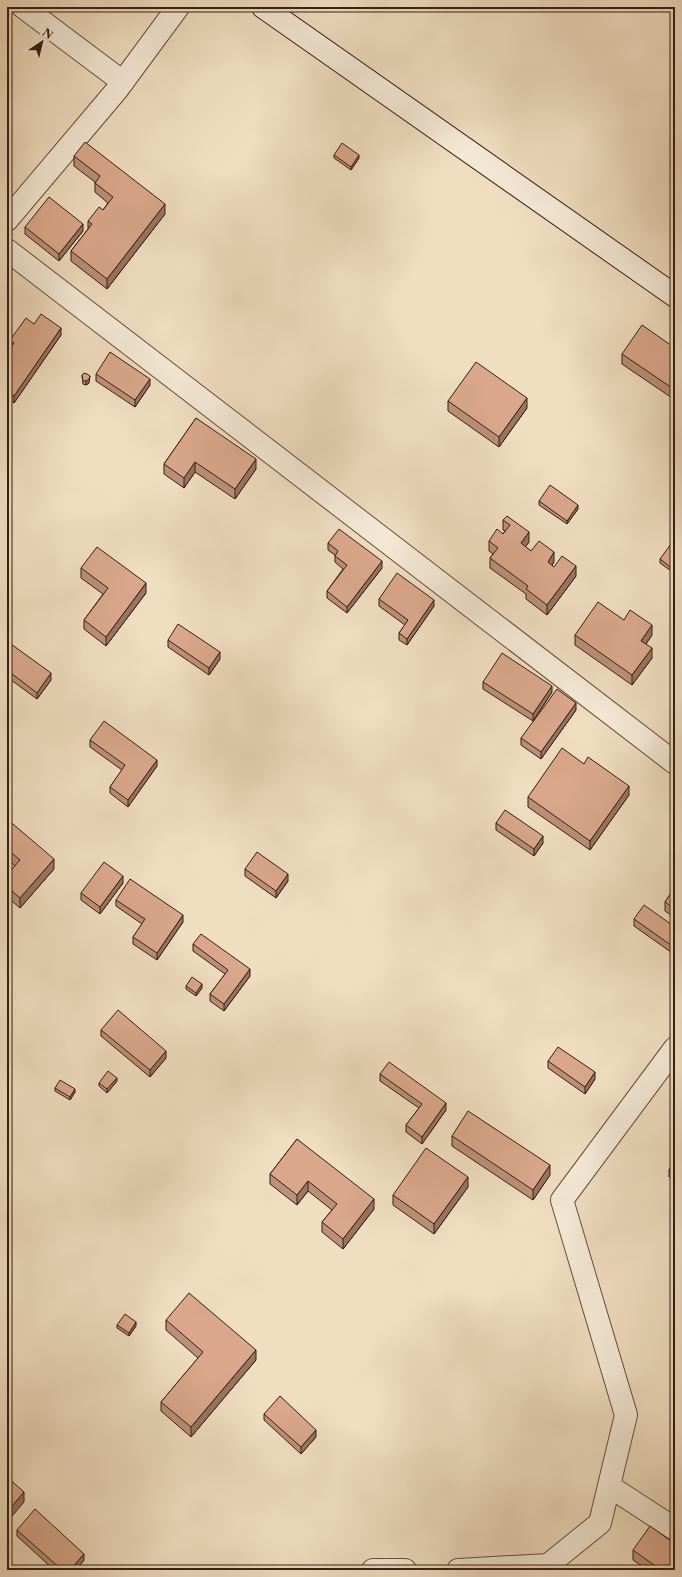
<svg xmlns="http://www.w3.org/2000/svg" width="682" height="1577" viewBox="0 0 682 1577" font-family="'Libre Caslon Text',serif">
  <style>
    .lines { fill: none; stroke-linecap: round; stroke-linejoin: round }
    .street-casing { stroke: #644e3e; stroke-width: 24 }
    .secondary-casing { stroke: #351e13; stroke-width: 24 }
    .street { stroke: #f5ead7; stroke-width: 22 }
    .secondary { stroke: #f5ead7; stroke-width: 22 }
    .wall { fill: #bb9078; stroke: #351e13 }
    .shaded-wall { fill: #997562; stroke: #351e13 }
    .building { fill: #daa78c; stroke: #351e13 }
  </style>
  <rect width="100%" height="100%" fill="#f0dec1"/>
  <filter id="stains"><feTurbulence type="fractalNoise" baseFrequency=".005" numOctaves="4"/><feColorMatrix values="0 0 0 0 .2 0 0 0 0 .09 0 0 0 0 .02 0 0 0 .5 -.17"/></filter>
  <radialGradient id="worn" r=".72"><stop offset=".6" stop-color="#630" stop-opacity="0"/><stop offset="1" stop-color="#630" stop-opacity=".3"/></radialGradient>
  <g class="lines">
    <g class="street-casing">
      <path id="street" d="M23,7L123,82
        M7,220L116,91L178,7
        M7,250L675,763
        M609,1486L675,1529
        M373,1570H405
        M458,1570L548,1565
        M547,1570L548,1565L600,1523L626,1415L562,1200L675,1048"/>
    </g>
    <g class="secondary-casing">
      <path id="secondary" d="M263,7L675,296"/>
    </g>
    <use href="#street" class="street"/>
    <use href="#secondary" class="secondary"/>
  </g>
  <path class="wall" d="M334,155L359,158L351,170L334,158Z
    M74,156L165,214L107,289L71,261V251L88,229V221L103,210L108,203L95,192V182L74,166Z
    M25,227L83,231L59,261L25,234Z
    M34,324L61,335L14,403L7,398V353L11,348L10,347V340Z
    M675,348V400L622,364V354Z
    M96,374L150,385L135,407L96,381Z
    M82,375L89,383L86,385L83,384Z
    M448,401L527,408L499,447L448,411Z
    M196,418L256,469L235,499L195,472L184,488L164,474V464Z
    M539,501L578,509L567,524L539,505Z
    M507,516L529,542L525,547L531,551L554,562L552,565L554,567L576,576L547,615L526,599V594L490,568V558L493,554L489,551V541L503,534L505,531L503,530V520Z
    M328,543L382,568L347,613L327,598V591L343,569L335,562V555L328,550Z
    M675,547L674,573L660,563V559Z
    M81,568L146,593L106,646L84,629V620L103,594L81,578Z
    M379,599L434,606L407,645L399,640V633L405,625L379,606Z
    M624,620L652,635L646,644L652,658L632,685L575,645V635Z
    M168,640L220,659L209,675L168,647Z
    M7,650L51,680L37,699L7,677Z
    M483,682L552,692L533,721L483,689Z
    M576,710L541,759L521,745V738Z
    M90,740L157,766L128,807L110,793V787L122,770L90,747Z
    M629,795L590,850L528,807V797Z
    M7,819L54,869L20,908L7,897V875L15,866L7,859Z
    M496,823L543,843L534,856L496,830Z
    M245,869L288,881L276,898L245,876Z
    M123,883L100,914L81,900V893Z
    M675,887V918L665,911V902Z
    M116,900L183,922L157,960L133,944V937L142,924L116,906Z
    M634,919L675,927V955L634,926Z
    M193,944L250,976L224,1011L210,1001V994L225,974L193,951Z
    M186,986L202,988L196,996L186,989Z
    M101,1030L166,1058L150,1077L101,1036Z
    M548,1061L595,1079L585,1094L548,1068Z
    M380,1074L446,1110L422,1144L406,1132V1125L419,1108L380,1081Z
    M117,1081L107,1093L99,1086V1083Z
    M55,1088L75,1092L70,1100L55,1091Z
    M452,1136L550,1175L533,1200L452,1146Z
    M297,1139L374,1209L343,1249L322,1232V1222L332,1210L308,1191L297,1205L270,1184V1174Z
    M675,1162V1181L669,1177V1170Z
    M468,1187L434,1234L393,1205V1195Z
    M675,1256V1269L672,1267V1260Z
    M166,1320L256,1360L191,1437L161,1411V1402L198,1358L166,1330Z
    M117,1325L136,1326L129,1336L117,1328Z
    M264,1414L316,1437L301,1454L264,1420Z
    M17,1530L84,1560L76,1570H54L17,1536Z
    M633,1550L675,1570H648L633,1560Z"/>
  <path class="shaded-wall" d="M359,155V158L351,170V167Z
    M165,204V214L107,289V279Z
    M83,224V231L59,261V254Z
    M61,328V335L14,403V396Z
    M90,376L89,383L86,385V381Z
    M150,379V385L135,407V400Z
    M527,398V408L499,447V437Z
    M256,459V469L235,499V489Z
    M195,462V472L184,488V478Z
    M578,505V509L567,524V521Z
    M529,532V542L521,553V543Z
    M554,552V562L548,571V562Z
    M382,561V568L347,613V607Z
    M576,566V576L547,615V605Z
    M146,583V593L106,646V637Z
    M434,600V606L407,645V639Z
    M652,625V635L641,651V641Z
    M652,648V658L632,685V675Z
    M220,652V659L209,675V668Z
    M51,673V680L37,699V693Z
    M552,686V692L533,721V714Z
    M576,703V710L541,759V752Z
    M157,760V766L128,807V800Z
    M629,786V795L590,850V841Z
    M543,836V843L534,856V849Z
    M54,859V869L20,908V898Z
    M288,874V881L276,898V891Z
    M123,876V883L100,914V907Z
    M183,915V922L157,960V953Z
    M250,969V976L224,1011V1004Z
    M202,984V988L196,996V993Z
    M166,1051V1058L150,1077V1070Z
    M595,1072V1079L585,1094V1087Z
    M117,1078V1081L107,1093V1089Z
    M75,1089V1092L70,1100V1097Z
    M446,1103V1110L422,1144V1137Z
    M11,1130V1136L7,1142V1135Z
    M550,1165V1175L533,1200V1190Z
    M468,1177V1187L434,1234V1224Z
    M308,1181V1191L297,1205V1195Z
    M374,1199V1209L343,1249V1239Z
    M136,1322V1326L129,1336V1333Z
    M256,1350V1360L191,1437V1427Z
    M316,1430V1437L301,1454V1447Z
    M24,1492V1502L7,1522V1512Z
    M84,1554V1560L76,1570H70Z"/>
  <path class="building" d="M85,142L165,204L107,279L71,251L92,224L88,221L99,207L103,210L113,197L95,183L100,176L74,156Z
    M342,143L359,155L351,167L334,155Z
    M49,197L83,224L59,254L25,227Z
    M41,314L61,328L14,396L7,391V353L14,343L10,340L26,318L34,324Z
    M642,325L675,348V390L622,354Z
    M110,352L150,379L135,400L96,374Z
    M476,362L527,398L499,437L448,401Z
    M84,373L87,374L90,376L89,379L86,381H83L82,375Z
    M196,418L256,459L235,489L195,462L184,478L164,464Z
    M550,485L578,505L567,521L539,501Z
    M507,516L529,532L521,543L531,551L539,541L554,552L548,562L554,567L562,556L576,566L547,605L526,589L528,586L490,558L498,548L489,541L497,529L503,534L510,525L503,520Z
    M339,529L382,561L347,607L327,591L347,565L335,556L338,551L328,543Z
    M671,544L675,547V569L674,570L660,559Z
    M97,547L146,583L106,637L84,620L108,588L81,568Z
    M397,573L434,600L407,639L399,633L408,620L379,599Z
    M598,602L624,620L630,610L652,625L641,641L652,648L632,675L575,635Z
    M178,624L220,652L209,668L168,640Z
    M11,644L51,673L37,693L7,670V650Z
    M502,653L552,686L533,714L483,682Z
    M557,689L576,703L541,752L521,738Z
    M104,721L157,760L128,800L110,787L125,765L90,740Z
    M562,748L584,764L588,757L629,786L590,841L528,797Z
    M505,810L543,836L534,849L496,823Z
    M7,819L54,859L20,898L7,887V875L20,860L7,849Z
    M257,852L288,874L276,891L245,869Z
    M104,862L123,876L100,907L81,893Z
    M130,879L183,915L157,953L133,937L145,919L116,900Z
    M675,887V909L665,902Z
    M644,905L675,927V948L634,919Z
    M201,934L250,969L224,1004L210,994L228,970L193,944Z
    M192,977L202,984L196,993L186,986Z
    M118,1010L166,1051L150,1070L101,1030Z
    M558,1047L595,1072L585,1087L548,1061Z
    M389,1062L446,1103L422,1137L406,1125L422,1104L380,1074Z
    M108,1071L117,1078L107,1089L99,1083Z
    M60,1080L75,1089L70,1097L55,1088Z
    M468,1111L550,1165L533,1190L452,1136Z
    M7,1126L11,1130L7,1135Z
    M297,1139L374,1199L343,1239L322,1222L337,1204L308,1181L297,1195L270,1174Z
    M426,1148L468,1177L434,1224L393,1195Z
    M675,1162V1175L669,1170Z
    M675,1256V1262L672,1260Z
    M189,1293L256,1350L191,1427L161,1402L203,1352L166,1320Z
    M125,1314L136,1322L129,1333L117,1325Z
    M280,1396L316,1430L301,1447L264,1414Z
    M7,1477L24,1492L7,1512Z
    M35,1509L84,1554L70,1570H62L17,1530Z
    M650,1526L675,1544V1570H661L633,1550Z"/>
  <rect width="682" height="1577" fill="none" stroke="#f0dec1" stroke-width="24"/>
  <rect x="8" y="8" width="666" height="1561" fill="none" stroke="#351e13" stroke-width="2"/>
  <rect x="12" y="12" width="658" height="1553" fill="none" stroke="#351e13"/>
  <g transform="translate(42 42) rotate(35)" stroke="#f5ead7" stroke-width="3" paint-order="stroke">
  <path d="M0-3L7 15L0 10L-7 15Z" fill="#351e13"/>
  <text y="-6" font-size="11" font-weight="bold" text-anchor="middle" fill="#351e13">N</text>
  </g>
  <rect width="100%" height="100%" filter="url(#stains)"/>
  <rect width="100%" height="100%" fill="url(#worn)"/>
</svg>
